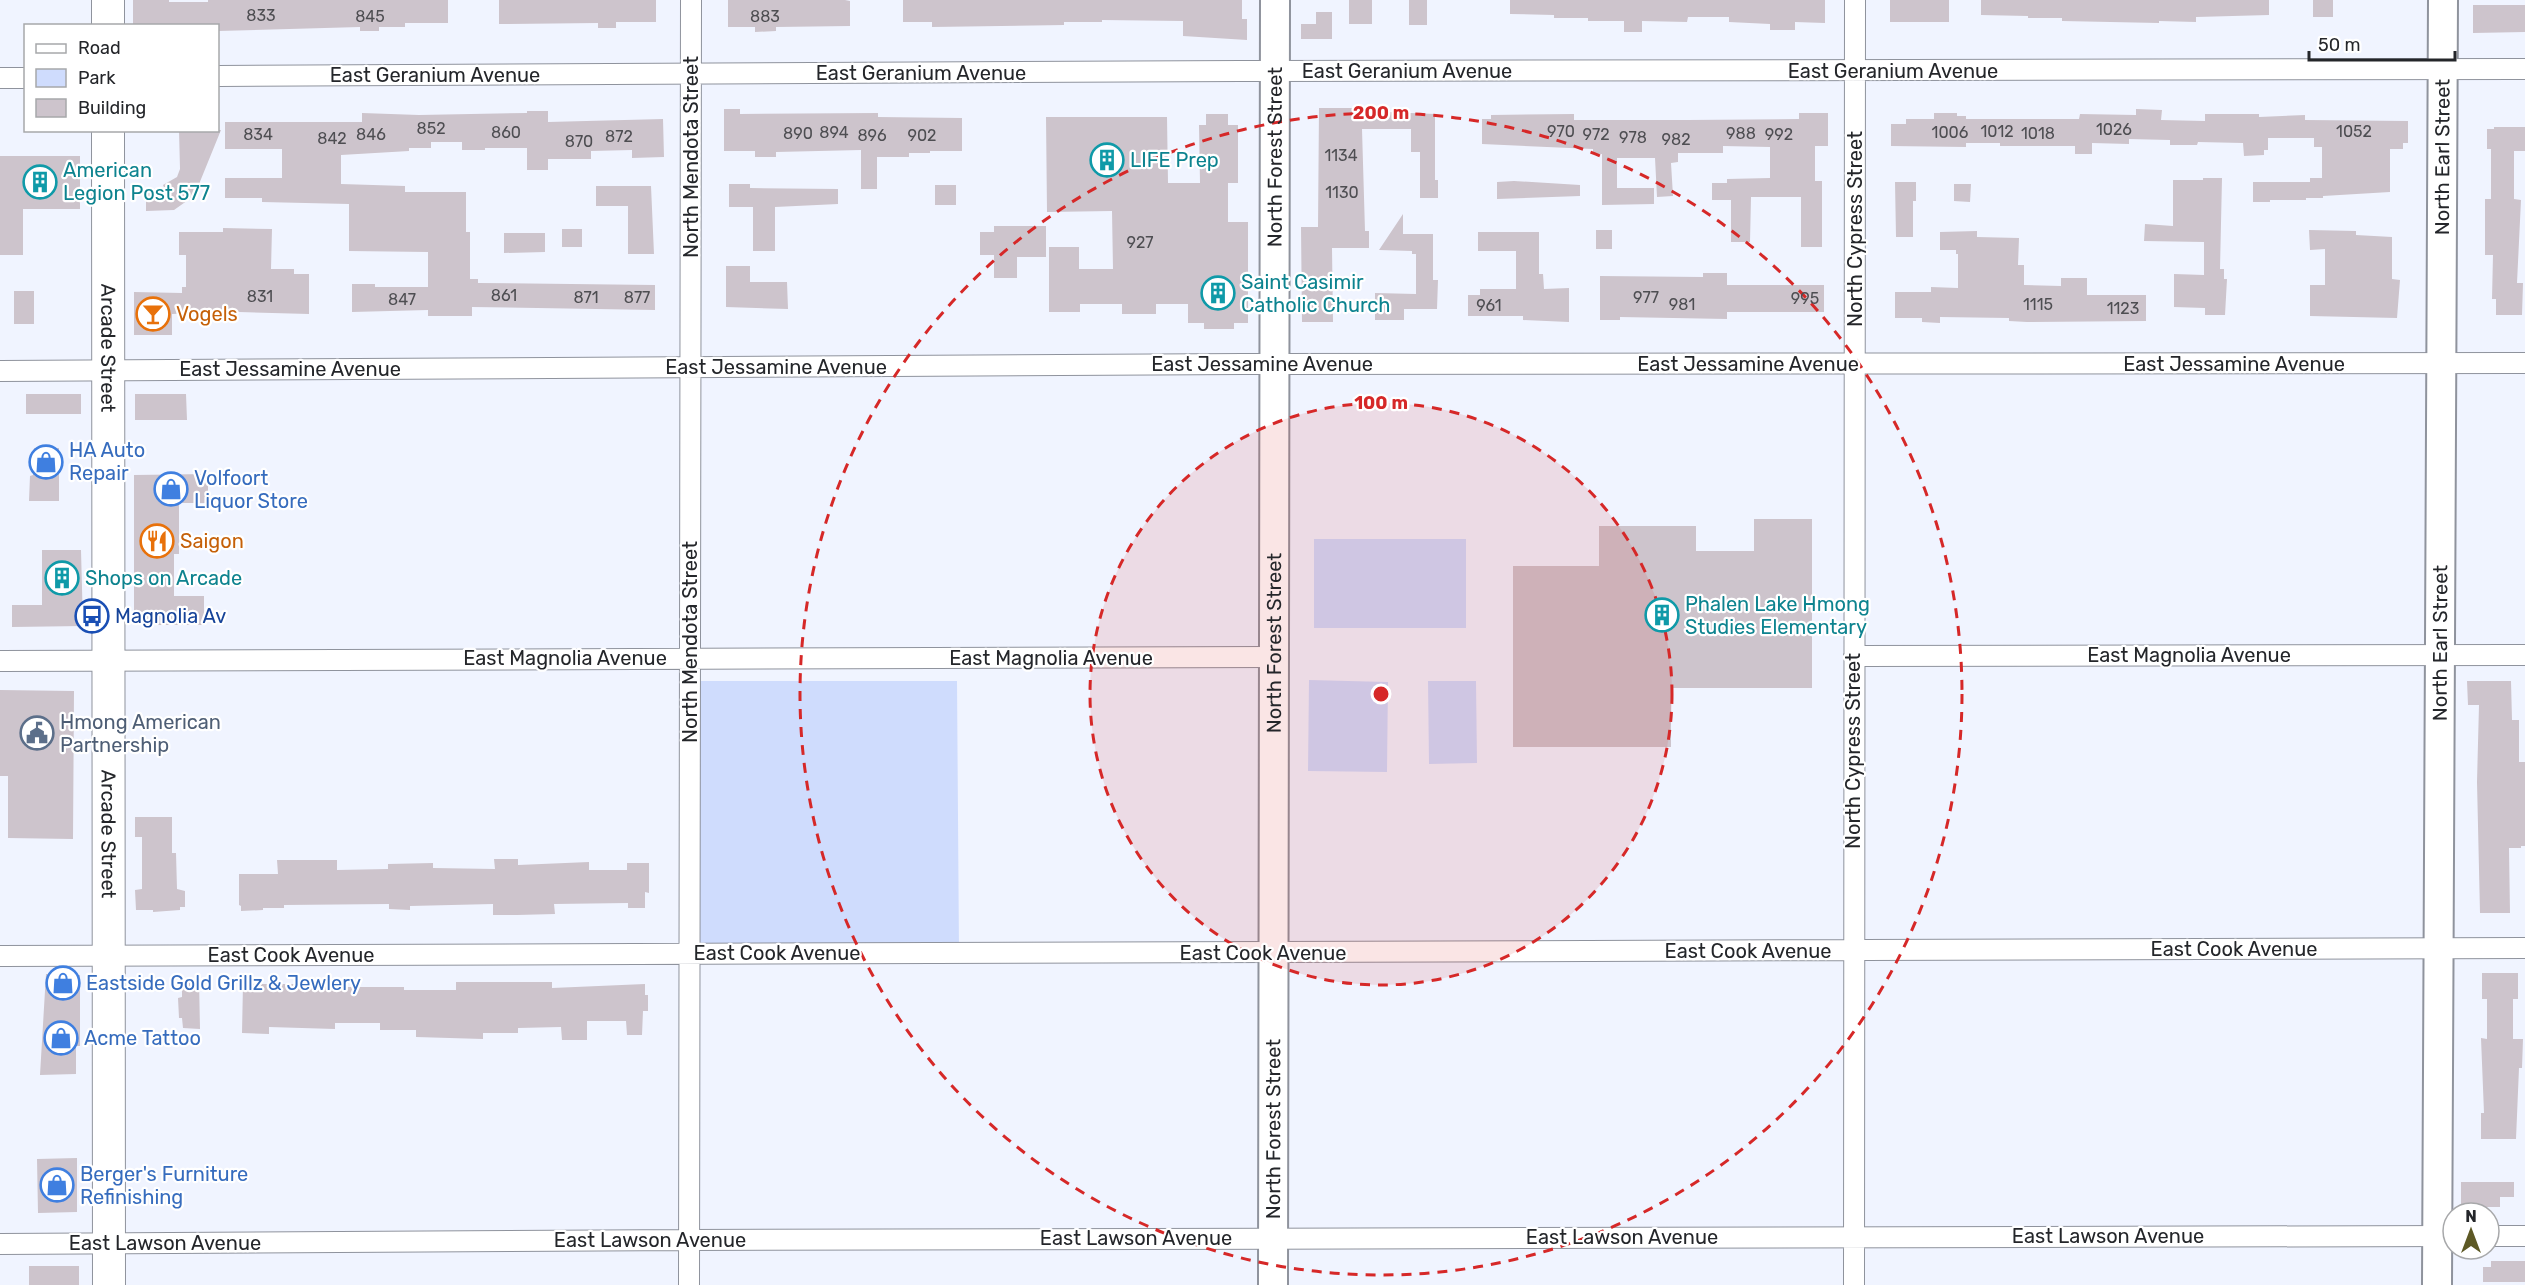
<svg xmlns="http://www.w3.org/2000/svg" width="2525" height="1285" viewBox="0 0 2525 1285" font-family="Rubik,sans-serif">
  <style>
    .green { fill: #cfdcfd }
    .building { fill: #cdc4cc }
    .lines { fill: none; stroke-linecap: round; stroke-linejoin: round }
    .street-casing { stroke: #8f939d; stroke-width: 22 }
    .secondary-casing { stroke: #8f939d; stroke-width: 32 }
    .primary-casing { stroke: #8f939d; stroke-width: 34 }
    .street { stroke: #fff; stroke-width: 20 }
    .secondary { stroke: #fff; stroke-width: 28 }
    .primary { stroke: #fff; stroke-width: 32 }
    .ring { fill: none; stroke: #d62828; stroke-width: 3; stroke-dasharray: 10 8 }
    .labels { text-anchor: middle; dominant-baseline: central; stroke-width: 4.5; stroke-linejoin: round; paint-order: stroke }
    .number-label { font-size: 16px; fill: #4e4e52 }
    .street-label { font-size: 20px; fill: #24262a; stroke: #fff }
    .culture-label { font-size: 20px; fill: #0d838f; stroke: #fff; text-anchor: start }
    .food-label { font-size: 20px; fill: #c56008; stroke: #fff; text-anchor: start }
    .shop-label { font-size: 20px; fill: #366cbe; stroke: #fff; text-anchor: start }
    .transit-label { font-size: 20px; fill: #164399; stroke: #fff; text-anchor: start }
    .service-label { font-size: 20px; fill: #4e5e75; stroke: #fff; text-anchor: start }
    .centre { fill: #d62828; stroke: #fff; stroke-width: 3 }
    .ring-label { font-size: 18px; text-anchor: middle; font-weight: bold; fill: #d62828; stroke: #fff; stroke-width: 4.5; stroke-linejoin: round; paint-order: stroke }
  </style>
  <rect width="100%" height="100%" fill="#f0f4ff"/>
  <path class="green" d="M1314,539H1466V628H1314Z
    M1309,680L1388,682L1387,772L1308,771Z
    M691,681H957L959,952L689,954Z
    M1428,681H1476L1477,763L1429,764Z"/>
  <path class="building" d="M133,0H169V2H208V0H448V23H405V27H379V31H360V27L218,31V26H133Z
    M499,0H656V22H616V28H598V23L499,24Z
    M728,0H845L850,1V26L776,27V31L755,32V27H728Z
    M903,0H1242V19H1247V40L1183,36V21L1102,20V22H1064V25L932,27V22H903Z
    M1349,0H1372V24H1349Z
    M1409,0H1427V25H1409Z
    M1510,0H1825V23L1795,22V30H1770V24L1729,22V17H1688L1687,22L1642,21V32H1624V21H1588V18H1554V15L1510,14Z
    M1890,0H1949V22H1890Z
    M1981,0H2269V15L2196,17V22L2159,21V23L2062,21V18H2028V16L1981,15Z
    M2313,0H2333V17H2313Z
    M2473,5H2525V32L2473,33Z
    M1316,12H1332V39H1301V24H1316Z
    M1319,108H1363V111L1435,114V180H1438V198H1420V152H1411V129H1362L1365,231H1369V248H1332L1333,322H1302L1301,227H1318Z
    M724,109H740V114L878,113V117L962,118V151H930V153H909V157H877V189H861V150L776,152V157H755V151H724Z
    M2136,109L2162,110L2161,120L2205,121V114H2259V117L2305,115V120L2408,121V143H2403V149H2390V192L2323,196V198H2306V200H2270V202H2253V182H2310V178H2322V147H2314V138H2268V150H2264V155L2244,156L2243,143L2198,142L2197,145H2170V140L2129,139V144L2092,143V154H2075V146H2000V143H1966V147L1891,146V124H1906V119H1934V113H1957V116H1966V119H2079L2080,114L2136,115Z
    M527,111H548V122L663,119L664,157L632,158V150L591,151V159H548V170H527V148H485V150H462V142H431V148H409V151L341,155V184L405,186V192H466V232H470V279H478V283L655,285V310L472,307V316H428V310L352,312V284H375V287H428V252L349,251V204L262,202V198H225V178H282V149H225V122H362V113L419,115L527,113Z
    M1799,113H1828V146H1815V181H1822V247H1801V197H1751L1750,242H1731V200H1712V183H1727V179L1770,178V147L1723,146V153H1678V162L1671,163L1673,196L1657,197L1655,158H1617V188H1654V204L1602,205V154H1593V149L1482,144V119H1491V115L1574,114V120H1688L1799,119Z
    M1206,114H1228V125H1238V183H1228V222H1248V323H1234V329H1204V323H1188V304H1156V314H1122V304H1080V312H1049V247H1079V269H1113L1112,211L1047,212L1046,117H1167L1168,183H1200L1199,125H1206Z
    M2494,127H2525V151H2514V199L2521,200L2517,283H2523L2522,315H2496V299H2492L2493,255H2485V199H2491V149H2487V129H2494Z
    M179,130H221L197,189L191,198L174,210L146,211V193L166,192L163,185L177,177L180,169Z
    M0,156H80V209H23V255H0Z
    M2203,178H2222L2220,269H2224V279H2227L2225,315H2205V308L2174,307V274L2204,275V242L2144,241L2145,224L2173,226V180H2203Z
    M1514,181L1580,185V196L1497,199V182Z
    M1895,182H1916V201H1913V237H1896Z
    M729,184H750V188L838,189V204L775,207V251H753V207H729Z
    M1954,184H1971L1970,202L1954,201Z
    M935,185H956V205H935Z
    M596,186H651L654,254H628V206H596Z
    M1403,214V234H1433V280H1438L1437,309H1404V320H1375V293L1416,294V254H1412V251L1379,250Z
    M994,226H1046V257H1017V278H994V255H980V232H994Z
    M223,228L272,229L271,269H294V274H309V314L239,312L172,314V335H134V292L182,293V287H186V255H179V232H223Z
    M562,229H582V247H562Z
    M1596,230H1612V249H1596Z
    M2309,230L2356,231V235L2392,237V279L2400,280L2397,318L2310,316V285H2325V249L2310,250Z
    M1977,231V237L2019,238L2018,265H2024V285L2061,286V278H2087V295H2146V321L2027,322L2009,321V318L1940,317V323L1922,322V318H1895V292H1931V287L1958,288V254H1956V250H1940V232Z
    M1478,232H1539V274H1543L1544,289L1569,288V322L1523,320V316H1468V295H1480V289H1516V251H1478Z
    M504,233H545V252L504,253Z
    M726,266H750V282H787L788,309L726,307Z
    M1703,273H1727V285H1824V312H1727V319L1620,317V320H1600V276L1703,277Z
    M14,291H34V324H14Z
    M26,394H81V414H26Z
    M135,394H186L187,420H135Z
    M34,448H59V501H29L30,476L33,475Z
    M208,474V503H179V554H174V596H204V625H134V475Z
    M1754,519H1812V688H1671V747H1513V566H1599V526H1696V551H1754Z
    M42,550H81L83,626L12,627V605H42Z
    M2467,681H2511L2512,720H2519V762H2525V846H2521V848H2509L2510,913H2480L2477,782L2479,705H2468Z
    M0,690L74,691L73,839L8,838V776H0Z
    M135,817H172V853H176L177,889L185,891V907H180V910L153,912V910H136L135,890L142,889V837H135Z
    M494,859H518V865L589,862V870H627V863H649V893L645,892V908H628V903L554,904L555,914L517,915H493V904L410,906V910L389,909V904L284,905V908H263V910L241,911V906L239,905V874H278L277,860H337V870L388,869V864L433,863V868L495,869Z
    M2482,973H2518V999H2513V1039H2523L2522,1068H2519L2516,1139H2481V1113H2484L2481,1038L2487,1039V999H2482Z
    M46,974L80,975V1046H76V1074L40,1075Z
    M182,980H199L200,1029L183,1028L182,1018H179L178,998L182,997Z
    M456,982H552V988L645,984V995H648V1011H643L642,1035H627L626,1021H587V1040H562L561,1027L518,1028V1033H483V1039L416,1037V1030H380V1023H335V1029L269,1027V1034L242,1033L243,984H327V987H404V990H456Z
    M77,1158V1212L38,1213L37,1159Z
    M2461,1182H2514V1197H2500V1207H2461Z
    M2491,1261H2525V1282H2483V1267H2491Z
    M29,1266H79V1285H29Z"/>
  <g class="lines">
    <g class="street-casing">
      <path id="street" d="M218,76L1241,71L2525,69
        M0,78H26
        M0,371L1243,364L2525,363
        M1854,656L2525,655
        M0,661L1273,657
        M0,956L2525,948
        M2489,1236H2525
        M0,1244L689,1240L2453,1236
        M689,1285L691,0
        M1854,1285L1855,0"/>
    </g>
    <g class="secondary-casing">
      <g id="secondary">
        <path id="s1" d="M1273,1285L1275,0"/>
        <path id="s2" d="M2437,1285L2443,0"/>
      </g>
    </g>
    <g class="primary-casing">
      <g id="primary">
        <path d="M108,0V26"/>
        <path id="s3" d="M108,130L109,1285"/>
      </g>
    </g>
    <use href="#street" class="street"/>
    <use href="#secondary" class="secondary"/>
    <use href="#primary" class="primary"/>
  </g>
  <circle cx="1381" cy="694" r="291" fill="#d62828" fill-opacity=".12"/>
  <g class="ring">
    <circle cx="1381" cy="694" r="291"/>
    <circle cx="1381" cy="694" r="581"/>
  </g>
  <defs>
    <g id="building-ring" transform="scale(1.725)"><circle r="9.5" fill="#fff" stroke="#0f9aa8" stroke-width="1.5"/><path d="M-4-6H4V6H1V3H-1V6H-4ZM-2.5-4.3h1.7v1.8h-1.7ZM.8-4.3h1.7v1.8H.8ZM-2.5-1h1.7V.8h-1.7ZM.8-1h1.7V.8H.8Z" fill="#0f9aa8"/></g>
    <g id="bar-ring" transform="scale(1.725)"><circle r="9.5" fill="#fff" stroke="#e8710a" stroke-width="1.5"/><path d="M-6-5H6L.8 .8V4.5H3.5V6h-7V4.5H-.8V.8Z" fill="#e8710a"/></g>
    <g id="shop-ring" transform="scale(1.725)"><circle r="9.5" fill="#fff" stroke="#3f7fe0" stroke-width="1.5"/><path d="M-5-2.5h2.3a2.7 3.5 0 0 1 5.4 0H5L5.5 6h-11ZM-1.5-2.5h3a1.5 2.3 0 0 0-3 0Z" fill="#3f7fe0"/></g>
    <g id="restaurant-ring" transform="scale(1.725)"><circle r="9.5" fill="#fff" stroke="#e8710a" stroke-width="1.5"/><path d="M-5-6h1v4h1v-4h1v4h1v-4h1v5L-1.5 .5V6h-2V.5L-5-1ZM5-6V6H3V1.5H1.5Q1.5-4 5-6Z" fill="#e8710a"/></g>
    <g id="bus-ring" transform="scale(1.725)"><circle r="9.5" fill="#fff" stroke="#1a4fb4" stroke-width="1.5"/><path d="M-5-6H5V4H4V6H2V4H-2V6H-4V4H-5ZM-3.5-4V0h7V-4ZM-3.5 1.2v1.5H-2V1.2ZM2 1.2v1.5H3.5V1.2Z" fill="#1a4fb4"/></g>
    <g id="civic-ring" transform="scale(1.725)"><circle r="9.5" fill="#fff" stroke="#5c6f8a" stroke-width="1.5"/><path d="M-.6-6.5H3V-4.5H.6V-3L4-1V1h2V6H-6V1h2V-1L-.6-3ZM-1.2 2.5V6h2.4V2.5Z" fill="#5c6f8a"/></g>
  </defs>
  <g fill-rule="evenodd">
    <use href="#building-ring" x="1107" y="160"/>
    <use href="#building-ring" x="40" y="182"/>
    <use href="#building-ring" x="1218" y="293"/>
    <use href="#bar-ring" x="153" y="314"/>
    <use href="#shop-ring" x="46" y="462"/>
    <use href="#shop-ring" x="171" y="489"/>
    <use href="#restaurant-ring" x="157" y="541"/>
    <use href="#building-ring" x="62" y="578"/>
    <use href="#building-ring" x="1662" y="615"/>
    <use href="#bus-ring" x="92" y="616"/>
    <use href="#civic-ring" x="37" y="733"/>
    <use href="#shop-ring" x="63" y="983"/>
    <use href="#shop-ring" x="61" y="1038"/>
    <use href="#shop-ring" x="57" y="1185"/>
  </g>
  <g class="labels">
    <g class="number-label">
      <text x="261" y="15">833</text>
      <text x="370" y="16">845</text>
      <text x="765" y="16">883</text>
      <text x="431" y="128">852</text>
      <text x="2114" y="129">1026</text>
      <text x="1561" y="131">970</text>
      <text x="1997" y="131">1012</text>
      <text x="2354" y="131">1052</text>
      <text x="506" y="132">860</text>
      <text x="834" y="132">894</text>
      <text x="1950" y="132">1006</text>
      <text x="798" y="133">890</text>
      <text x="1741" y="133">988</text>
      <text x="2038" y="133">1018</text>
      <text x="258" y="134">834</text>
      <text x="371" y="134">846</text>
      <text x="1596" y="134">972</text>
      <text x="1779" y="134">992</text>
      <text x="872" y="135">896</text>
      <text x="922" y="135">902</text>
      <text x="619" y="136">872</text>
      <text x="1633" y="137">978</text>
      <text x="332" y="138">842</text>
      <text x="1676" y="139">982</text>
      <text x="579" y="141">870</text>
      <text x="1341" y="155">1134</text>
      <text x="1342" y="192">1130</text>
      <text x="1140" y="242">927</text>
      <text x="504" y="295">861</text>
      <text x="260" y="296">831</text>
      <text x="586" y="297">871</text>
      <text x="637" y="297">877</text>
      <text x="1646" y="297">977</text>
      <text x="1805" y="298">995</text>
      <text x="402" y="299">847</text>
      <text x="1682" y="304">981</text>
      <text x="2038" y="304">1115</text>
      <text x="1489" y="305">961</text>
      <text x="2123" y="308">1123</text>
    </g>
    <g class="street-label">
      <text x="1407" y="71">East Geranium Avenue</text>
      <text x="1893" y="71">East Geranium Avenue</text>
      <text x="921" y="73">East Geranium Avenue</text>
      <text x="435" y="75">East Geranium Avenue</text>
      <text transform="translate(691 157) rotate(-90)">North Mendota Street</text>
      <text stroke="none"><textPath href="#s1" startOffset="1128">North Forest Street</textPath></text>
      <text stroke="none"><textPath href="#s2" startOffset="1128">North Earl Street</textPath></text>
      <text transform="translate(1855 229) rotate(-90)">North Cypress Street</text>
      <text stroke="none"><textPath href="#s3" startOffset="218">Arcade Street</textPath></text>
      <text x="1262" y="364">East Jessamine Avenue</text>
      <text x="1748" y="364">East Jessamine Avenue</text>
      <text x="2234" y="364">East Jessamine Avenue</text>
      <text x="776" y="367">East Jessamine Avenue</text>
      <text x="290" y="369">East Jessamine Avenue</text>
      <text transform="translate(690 642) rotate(-90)">North Mendota Street</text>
      <text stroke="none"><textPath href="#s1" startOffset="642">North Forest Street</textPath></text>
      <text stroke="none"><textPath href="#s2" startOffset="642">North Earl Street</textPath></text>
      <text x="2189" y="655">East Magnolia Avenue</text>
      <text x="565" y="658">East Magnolia Avenue</text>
      <text x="1051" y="658">East Magnolia Avenue</text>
      <text transform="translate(1853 751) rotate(-90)">North Cypress Street</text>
      <text stroke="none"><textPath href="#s3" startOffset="704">Arcade Street</textPath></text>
      <text x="2234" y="949">East Cook Avenue</text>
      <text x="1748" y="951">East Cook Avenue</text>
      <text x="777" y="953">East Cook Avenue</text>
      <text x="1263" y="953">East Cook Avenue</text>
      <text x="291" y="955">East Cook Avenue</text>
      <text stroke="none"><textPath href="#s1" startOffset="156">North Forest Street</textPath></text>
      <text x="2108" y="1236">East Lawson Avenue</text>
      <text x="1622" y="1237">East Lawson Avenue</text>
      <text x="1136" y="1238">East Lawson Avenue</text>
      <text x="650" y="1240">East Lawson Avenue</text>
      <text x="165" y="1243">East Lawson Avenue</text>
    </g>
    <g class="culture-label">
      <text x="1130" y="160">LIFE Prep</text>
      <text x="63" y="170">American<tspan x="63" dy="23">Legion Post 577</tspan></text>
      <text x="1241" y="282">Saint Casimir<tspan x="1241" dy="23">Catholic Church</tspan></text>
      <text x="85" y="578">Shops on Arcade</text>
      <text x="1685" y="604">Phalen Lake Hmong<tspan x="1685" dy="23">Studies Elementary</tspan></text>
    </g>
    <g class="food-label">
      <text x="176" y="314">Vogels</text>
      <text x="180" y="541">Saigon</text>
    </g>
    <g class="shop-label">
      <text x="69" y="450">HA Auto<tspan x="69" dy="23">Repair</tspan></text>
      <text x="194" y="478">Volfoort<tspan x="194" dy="23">Liquor Store</tspan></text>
      <text x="86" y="983">Eastside Gold Grillz &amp; Jewlery</text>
      <text x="84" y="1038">Acme Tattoo</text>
      <text x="80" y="1174">Berger's Furniture<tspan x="80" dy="23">Refinishing</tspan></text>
    </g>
    <g class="transit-label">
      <text x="115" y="616">Magnolia Av</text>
    </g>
    <g class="service-label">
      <text x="60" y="722">Hmong American<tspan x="60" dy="23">Partnership</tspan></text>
    </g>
  </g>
  <circle cx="1381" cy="694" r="9" class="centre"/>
  <g class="ring-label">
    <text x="1381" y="119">200 m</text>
    <text x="1381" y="409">100 m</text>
  </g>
  <rect x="24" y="24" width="195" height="108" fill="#ffffff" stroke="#a7a8aa" stroke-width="1.5"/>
  <rect x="36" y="44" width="30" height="9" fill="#ffffff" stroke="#a7a8aa" stroke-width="1.5"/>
  <text x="78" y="54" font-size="18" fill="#24262a">Road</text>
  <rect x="36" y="69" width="30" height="18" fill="#cfdcfd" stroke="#a7a8aa" stroke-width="1.5"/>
  <text x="78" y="84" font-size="18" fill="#24262a">Park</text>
  <rect x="36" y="99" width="30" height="18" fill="#cdc4cc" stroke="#a7a8aa" stroke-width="1.5"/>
  <text x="78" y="114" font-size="18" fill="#24262a">Building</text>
  <g transform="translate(2471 1231)"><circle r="28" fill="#ffffff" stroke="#a7a8aa" stroke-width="1.5"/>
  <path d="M0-4.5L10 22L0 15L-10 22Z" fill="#5d5925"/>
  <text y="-9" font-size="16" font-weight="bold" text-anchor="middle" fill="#24262a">N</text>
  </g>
  <path d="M2309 51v9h146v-9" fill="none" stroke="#24262a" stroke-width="3"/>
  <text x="2318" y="51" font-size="18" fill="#24262a" stroke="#ffffff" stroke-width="4.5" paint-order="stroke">50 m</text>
</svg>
